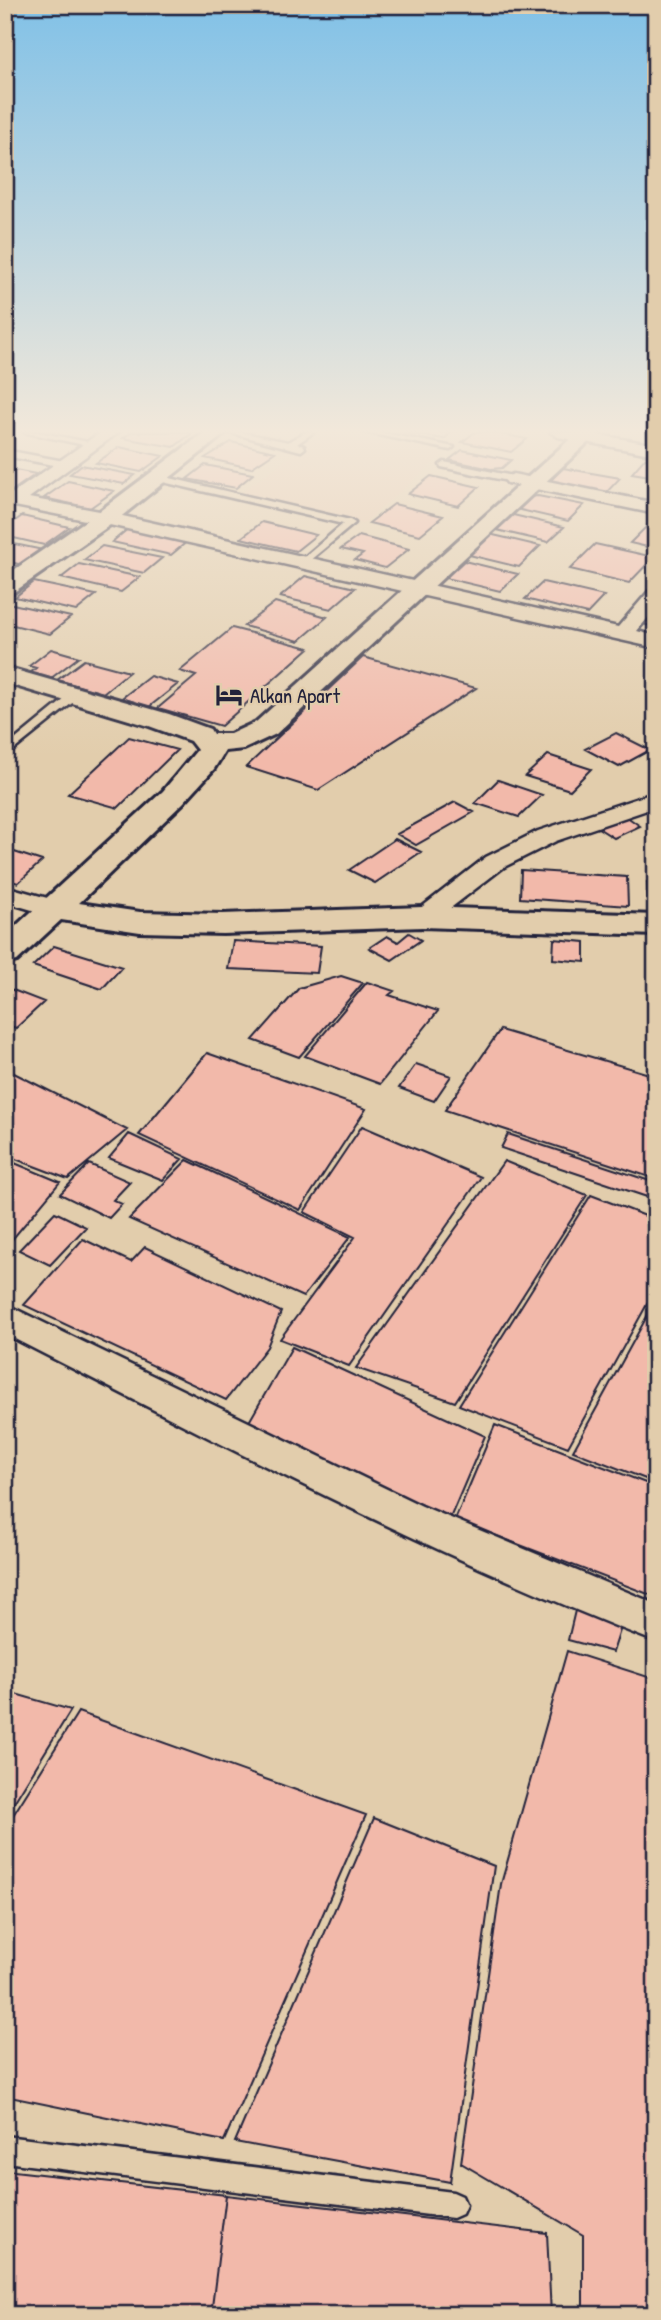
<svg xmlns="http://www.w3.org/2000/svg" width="661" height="2320" viewBox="0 0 661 2320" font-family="'Patrick Hand',sans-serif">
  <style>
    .built { fill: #e7c7ab }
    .building { fill: #f2b9aa; stroke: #22223b; stroke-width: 2 }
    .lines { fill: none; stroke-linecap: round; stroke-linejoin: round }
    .service-casing { stroke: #22223b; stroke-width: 5 }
    .minor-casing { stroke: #22223b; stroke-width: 5 }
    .tertiary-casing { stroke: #22223b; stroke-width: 6 }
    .service { fill: #e2cdac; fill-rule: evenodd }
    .minor { fill: #e2cdac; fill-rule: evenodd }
    .tertiary { fill: #e2cdac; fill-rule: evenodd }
    .labels { text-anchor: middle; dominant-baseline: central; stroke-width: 5; stroke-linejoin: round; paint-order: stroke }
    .far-poi-label { font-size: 21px; fill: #22223b; stroke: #e2cdac; text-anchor: start }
  </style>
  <rect width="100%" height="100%" fill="#e2cdac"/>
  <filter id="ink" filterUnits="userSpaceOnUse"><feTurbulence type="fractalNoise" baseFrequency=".0143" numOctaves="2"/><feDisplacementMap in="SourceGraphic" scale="14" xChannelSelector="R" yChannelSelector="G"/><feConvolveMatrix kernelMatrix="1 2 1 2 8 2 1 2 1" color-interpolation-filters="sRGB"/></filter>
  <g filter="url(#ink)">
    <path class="built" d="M323,432H329L445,453L363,524L236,497Z"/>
    <path class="building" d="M132,432H181L192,433L174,447L123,438Z
      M402,432H452L444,439Z
      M475,432H491L527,439L511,452L462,442Z
      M231,442L275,452L251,468L205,458Z
      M119,447L163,456L141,472L96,463Z
      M462,450L511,460L502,468L491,469L449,460Z
      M645,458L656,460V477L632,473Z
      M81,465L135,475L124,484L70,474Z
      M205,465L253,474L236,488L187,479Z
      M5,468L36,474L12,491L5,489Z
      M563,468L620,478L605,494L548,483Z
      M431,476L479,487L458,506L408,494Z
      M68,481L114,491L90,508L44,498Z
      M538,496L584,505L568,521L516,509L529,497Z
      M394,504L443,516L420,535L369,523Z
      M509,514L564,527L548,542L492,529Z
      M22,516L69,527L44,545L5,536V528Z
      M652,521L656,522V549L630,543Z
      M262,522L316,535L296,551L241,538Z
      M129,528L189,540L171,555L112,542Z
      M489,534L540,546L519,567L465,554Z
      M359,536L409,549L385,568L355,560L363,554L341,549Z
      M5,542L43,550L23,565L5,561Z
      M595,544L654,557L629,583L570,569Z
      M102,546L162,558L144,573L84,560Z
      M460,560L518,574L500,591L441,577Z
      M79,564L140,577L121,592L61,578Z
      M305,576L355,588L331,609L280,597Z
      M34,582L96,595L76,611L15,597Z
      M543,582L604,596L587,614L525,599Z
      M275,602L327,617L299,641L244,626Z
      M8,603L71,617L50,634L5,623V605Z
      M656,609V631L653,630L655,627L642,624Z
      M232,628L309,648L221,726L158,708L196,676L180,671Z
      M51,649L79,657L50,679L29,674L36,668L29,666Z
      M363,657L476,688L318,790L246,767Z
      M84,660L129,672L103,693L57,680Z
      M150,676L178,684L149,707L122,698Z
      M616,733L650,750L619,767L585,749Z
      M129,737L177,750L118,808L68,794Z
      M548,755L591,769L570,790L525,776Z
      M498,780L542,795L519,817L475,803Z
      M455,802L474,812L416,845L397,834Z
      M623,814L640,826L614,838L595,826Z
      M395,839L421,852L375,883L349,870Z
      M5,849L42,861L18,883L5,879Z
      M521,870L627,877L628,906L520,898Z
      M647,882H656V901L648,900Z
      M409,933L421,940L392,960L369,948L387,936L398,942Z
      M554,939L585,942V962L553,959Z
      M233,941L321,946L317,973L228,969Z
      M54,946L122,967L102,989L33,966Z
      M341,976L363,983L299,1057L253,1040L299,988Z
      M367,982L394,991L389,995L438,1011L380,1084L305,1056Z
      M5,987L44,1002L16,1028L5,1024Z
      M500,1030L656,1076V1179L445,1110Z
      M207,1053L366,1109L300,1210L139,1135Z
      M416,1064L451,1076L434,1101L399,1088Z
      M8,1070L127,1130L68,1179L5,1155V1073Z
      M362,1126L481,1177L349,1366L280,1339L355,1237L304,1212Z
      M129,1134L182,1159L163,1180L109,1158Z
      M508,1134L656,1183V1200L501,1148Z
      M5,1159L60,1182L5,1248Z
      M187,1160L350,1237L303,1297L129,1219Z
      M504,1161L587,1195L455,1402L356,1368Z
      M89,1164L130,1182L113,1200L122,1204L109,1218L60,1194Z
      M591,1195L656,1220V1288L568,1447L459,1405Z
      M55,1212L86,1227L50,1265L19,1250Z
      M83,1239L131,1262L145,1247L281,1312L267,1347L226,1400L24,1305Z
      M656,1300V1483L573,1451Z
      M292,1347L485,1436L448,1523L246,1427Z
      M495,1425L656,1487V1597L455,1520Z
      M577,1602L623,1621L613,1652L568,1640Z
      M653,1634L656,1635V2315H583V2235L461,2163L501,1884L567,1651L651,1678Z
      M5,1691L71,1710L5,1817Z
      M78,1712L366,1815L224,2141L5,2096V2034L11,2022L5,2018V1828Z
      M374,1818L494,1866L450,2182L235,2142Z
      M5,2170L226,2195L211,2315H5Z
      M226,2195L547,2233L551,2315H211Z"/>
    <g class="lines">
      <g class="service-casing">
        <path id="service" d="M23,432H38L98,444L94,447Z
          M227,432H240L288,442L305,432H314L297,444L304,446L305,448L301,451Z
          M364,432H379L454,447L450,450Z
          M5,450L64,461L68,464L64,467L5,456Z
          M444,462L513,476L517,479L513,482L441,467L440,465Z
          M157,475L350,520L355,523L303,566L298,563L300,561L343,524L154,480L153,478Z
          M71,694L81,696L5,757V748Z
          M5,2136L453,2192L462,2196L466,2205L462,2214L453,2218L5,2162Z"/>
      </g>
      <g class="minor-casing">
        <path id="minor" d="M101,432H119L29,498L105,512L618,627L649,591L656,589V608L637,631L656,636V648L105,524L5,504V494L10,495Z
          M550,432H583L656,445V455L558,437Z
          M513,474L656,503V514L507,483L504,479Z
          M656,792V807L556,841L504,867L431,923L422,925L413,923L409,917L486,857L538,831Z
          M5,886L65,903L69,909L65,915L56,917L5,902Z
          M5,1304L422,1506L656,1604V1642C431,1555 219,1443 5,1334Z"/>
      </g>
      <g class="tertiary-casing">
        <path id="tertiary" d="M205,432H227L113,523L14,592L5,594V576L97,513Z
          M578,432H599L276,734L244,749L225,751L214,769L183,803L79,903L140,912L223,914L422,907L656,915V935L422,927L223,934L140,932L61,920L17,961L5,964V936L163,791L197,750L190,741L149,726L5,683V667L169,714L210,729L213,734H230L256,722Z"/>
      </g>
      <use href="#service" class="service"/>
      <use href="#minor" class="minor"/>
      <use href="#tertiary" class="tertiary"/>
    </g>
  </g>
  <linearGradient id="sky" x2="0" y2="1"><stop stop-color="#81c1e7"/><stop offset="0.57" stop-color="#f2e8da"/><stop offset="1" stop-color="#f2e8da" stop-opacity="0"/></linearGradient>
  <rect width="661" height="756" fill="url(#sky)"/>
  <defs>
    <g id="hotel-bare" transform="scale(2.1)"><path d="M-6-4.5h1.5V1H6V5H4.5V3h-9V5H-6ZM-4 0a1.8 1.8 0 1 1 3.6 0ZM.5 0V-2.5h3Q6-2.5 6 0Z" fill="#22223b" stroke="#e2cdac" stroke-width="2.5" paint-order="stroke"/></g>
  </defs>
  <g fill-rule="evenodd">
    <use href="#hotel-bare" x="229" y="695"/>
  </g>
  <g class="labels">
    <g class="far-poi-label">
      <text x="250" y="695">Alkan Apart</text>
    </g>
  </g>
  <rect width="661" height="2320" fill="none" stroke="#e2cdac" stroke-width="28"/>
  <rect x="14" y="14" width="633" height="2292" fill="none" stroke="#22223b" stroke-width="2.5" filter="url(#ink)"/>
</svg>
